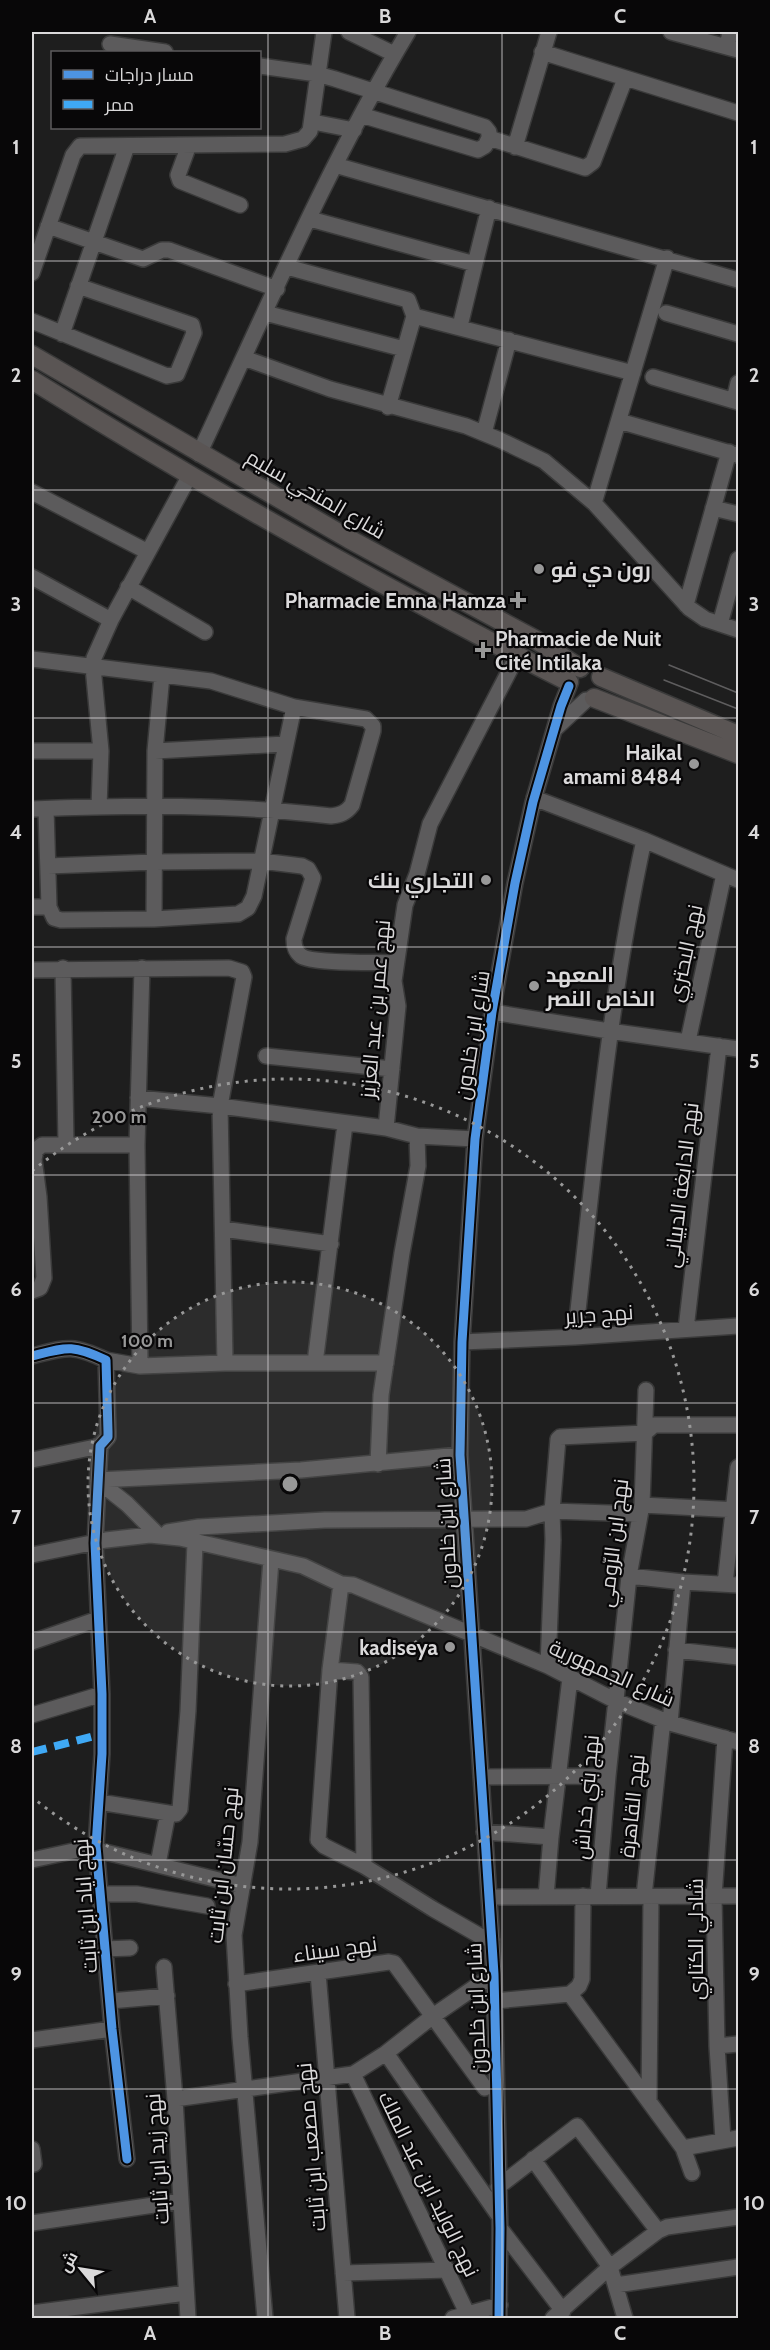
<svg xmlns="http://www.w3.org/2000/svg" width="770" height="2350" viewBox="0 0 770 2350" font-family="Cabin,Cairo,sans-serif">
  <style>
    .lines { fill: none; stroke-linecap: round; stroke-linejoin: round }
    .minor-casing { stroke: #3a3a3a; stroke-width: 18 }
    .major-casing { stroke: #3a3a3a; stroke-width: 21 }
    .minor { stroke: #5c5b5c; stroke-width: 15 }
    .major { stroke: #5a5554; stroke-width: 18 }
    .tram { stroke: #5e5d5e; stroke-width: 1.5 }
    .quiet { stroke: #3fa9f5; stroke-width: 8; stroke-dasharray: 15 8; stroke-linecap: butt }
    .cycleway-casing { stroke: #080708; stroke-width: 13 }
    .cycleway { stroke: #4d94e3; stroke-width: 9 }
    .grid { fill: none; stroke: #dad9da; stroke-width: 1.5; stroke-opacity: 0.55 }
    .ring { fill: none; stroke: #989898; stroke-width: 3; stroke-dasharray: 3 6 }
    .poi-dot { fill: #989898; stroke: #080708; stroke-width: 2 }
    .labels { text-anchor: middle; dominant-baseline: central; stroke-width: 4.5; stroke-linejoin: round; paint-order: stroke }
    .street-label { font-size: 21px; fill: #dad9da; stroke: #080708 }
    .poi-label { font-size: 21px; font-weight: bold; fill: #dad9da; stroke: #080708; text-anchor: end }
    .centre { fill: #989898; stroke: #080708; stroke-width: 3 }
    .ring-label { font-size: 18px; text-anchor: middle; font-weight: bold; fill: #989898; stroke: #080708; stroke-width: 4.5; stroke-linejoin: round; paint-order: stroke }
    .neatline { fill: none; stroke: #dad9da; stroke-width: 2 }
    .grid-label { font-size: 20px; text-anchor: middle; font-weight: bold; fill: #dad9da }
  </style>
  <rect width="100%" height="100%" fill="#1e1e1e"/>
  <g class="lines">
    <g class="minor-casing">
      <path id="minor" d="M349,32L394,54
        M671,32L738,50
        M110,44L165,52
        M727,47L730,32
        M542,52L738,113
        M260,66L317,74L335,79L485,127L489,132V138L585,168L593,162L625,79
        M361,115L478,150L485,146L489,138
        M313,122L354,130
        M189,145L178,175L180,181L240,205
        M515,147L549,32
        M335,165L738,280
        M310,219L475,264L460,326
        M48,226L143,259L162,250H169L277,289
        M475,264L489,208
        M287,267L408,300L414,316L388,407
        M32,273L73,155L80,146L285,144L303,139L310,131L324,32
        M265,313L404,349
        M666,313L738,334
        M414,316L633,373
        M32,321L167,376L177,374L194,333L192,325L78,286
        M62,334L127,146
        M244,358L330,389L466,426L500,440L544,461L594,503L689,608L705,619L738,630
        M653,377L738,402
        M734,400L738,383
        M619,421L737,455
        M484,433L509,340
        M199,454C265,313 328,165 408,32
        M32,492L148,552
        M594,503L667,258
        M713,508L738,514
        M32,577L111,620
        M128,587L205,632
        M686,605L729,452
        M720,624L738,559
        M32,659L211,681L294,707L366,719L373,726V731L352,805C346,813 340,815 331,816C232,804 131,805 32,809
        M556,728L586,700
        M32,751H101
        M155,751L285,744
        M534,798L644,840L738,880
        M99,807L101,751L93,667L94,658L111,620L190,475
        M46,809L49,907L54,918L61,920L154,919L238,914L248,908L254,896L294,707
        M48,866L154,862L261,861L302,866L308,869L313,878L294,939C294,946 295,951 301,956C313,964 378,962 396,963
        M32,907H49
        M154,919L155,751L162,675
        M63,968L66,1144
        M32,970L229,968L242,972L244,977L220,1106L225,1363
        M492,1012L609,1031L738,1049
        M688,1041L724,874
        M266,1056L392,1069
        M138,1098L220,1106L386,1128L417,1136L475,1139
        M386,1128L398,1006L394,981L405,905L417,874L430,824L517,656
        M223,1229L331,1244
        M32,1291L40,1288L44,1278L39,1197L34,1159L36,1150L42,1145H137
        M686,1329L719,1046
        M575,1337C594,1171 608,1004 644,840
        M462,1342L575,1337L738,1326
        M32,1356C67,1347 72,1344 106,1360L108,1432V1437L100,1446L95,1543L102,1694V1754L96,1846L112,2029L127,2159
        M106,1360L140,1366L225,1363H386
        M315,1363L345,1124
        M140,1366L137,1145L142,968
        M32,1460L100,1446
        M378,1464L381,1395L402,1253L418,1166L417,1136
        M98,1480L301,1470L460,1455
        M98,1481L127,1504L159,1536
        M642,1505L738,1510
        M168,1532L199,1527L325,1520L526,1519L552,1511L638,1514
        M32,1555L106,1540L150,1535L180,1538L303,1566L341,1584L353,1585L548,1666L616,1701L670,1723L738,1742
        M629,1576L683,1582L738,1585
        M341,1584L330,1670L357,1672L361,1677L364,1866L433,1909L482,1937L492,1940
        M725,1584L738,1467
        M32,1642L98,1619
        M676,1650L738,1657
        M548,1666L553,1540L552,1511L558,1439L560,1437L645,1433L654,1425H738
        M330,1670L318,1840L324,1846L364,1866
        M32,1715L102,1694
        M670,1723L683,1582
        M481,1777L608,1776
        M99,1802L168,1813
        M484,1832L551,1837
        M97,1850L243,1886
        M32,1860L96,1846
        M158,1864L168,1813L176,1814L180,1809L188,1711L195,1543
        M101,1894H137L207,1906
        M583,1896L582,1979L579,1986L570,1994L683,2148L692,2173
        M598,1896L608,1776L629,1576L642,1505L646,1390
        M644,1896L663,1720
        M489,1897L738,1896
        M546,1897L551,1837L570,1678
        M104,1949L130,1948
        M164,1967L175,2099L188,2318
        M318,1973L347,2318
        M236,1984L389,1962L394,1963L485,2088
        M110,2001L167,1996
        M495,2001L570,1994
        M32,2040L112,2029
        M717,2046L738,2044
        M386,2053L499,2216
        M353,2074L467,2313
        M175,2099L353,2074L386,2053L433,2016L494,1974
        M649,2101L651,1897
        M723,2140L717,2046L714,1897L725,1738
        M683,2148L738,2138
        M32,2149L34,2164
        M533,2159L610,2267L625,2318
        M498,2187L577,2126L658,2231
        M32,2223L181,2201
        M500,2228L563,2311
        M343,2273L448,2270
        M616,2285L738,2267
        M32,2313L186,2293
        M265,2318L240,2037L234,1935L250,1842L271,1560
        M453,2318L500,2305
        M499,2318L500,2228L494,1974L460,1455L462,1342L475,1139L492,1012L515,883L533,802L561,706L569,686
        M553,2318L610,2267L658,2231L667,2227L738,2217"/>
    </g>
    <g class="major-casing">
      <path id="major" d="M32,355L349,539L536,640L580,668
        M32,380C206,488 386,589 569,682
        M601,677L738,735
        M594,698L738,754"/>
    </g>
    <use href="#minor" class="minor"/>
    <use href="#major" class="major"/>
    <path class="tram" d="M669,665L738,693
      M664,680L738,709"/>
    <path class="quiet" d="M32,1752L102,1734"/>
    <g class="cycleway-casing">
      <path id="cycleway" d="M32,1356C67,1347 72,1344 106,1360L108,1432V1437L100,1446L95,1543L102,1694V1754L96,1846L112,2029L127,2159
        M499,2318L500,2228L494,1974L460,1455L462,1342L475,1139L492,1012L515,883L533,802L561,706L569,686"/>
    </g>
    <use href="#cycleway" class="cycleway"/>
  </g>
  <path class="grid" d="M268,32V2318M502,32V2318M32,261H738M32,490H738M32,718H738M32,947H738M32,1175H738M32,1403H738M32,1632H738M32,1860H738M32,2089H738"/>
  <circle cx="290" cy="1484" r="202" fill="#989898" fill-opacity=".12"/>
  <g class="ring">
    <circle cx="290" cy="1484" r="202"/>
    <path d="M32 1171A405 405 0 1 1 32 1797"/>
  </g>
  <g class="poi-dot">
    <circle cx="539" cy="569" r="6"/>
    <path d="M515 591h6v6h6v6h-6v6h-6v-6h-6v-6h6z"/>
    <path d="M480 641h6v6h6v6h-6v6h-6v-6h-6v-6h6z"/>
    <circle cx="694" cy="764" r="6"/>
    <circle cx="486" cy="880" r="6"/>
    <circle cx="534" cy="986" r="6"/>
    <circle cx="450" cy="1647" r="6"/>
  </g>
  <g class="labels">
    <g class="street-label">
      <text transform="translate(316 494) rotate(30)">شارع المنجي سليم</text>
      <text transform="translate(685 953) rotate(-78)">نهج البحتري</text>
      <text transform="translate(375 1009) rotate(-85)">نهج عمر بن عبد العزيز</text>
      <text transform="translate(472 1035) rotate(-81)">شارع ابن خلدون</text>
      <text transform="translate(681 1185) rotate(-83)">نهج الدابغة الدبياني</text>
      <text transform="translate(599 1314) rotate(-4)">نهج جرير</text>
      <text transform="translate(446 1523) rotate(-93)">شارع ابن خلدون</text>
      <text transform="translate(613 1543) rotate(-83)">نهج ابن الرّومي</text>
      <text transform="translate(612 1673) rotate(24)">شارع الجمهورية</text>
      <text transform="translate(586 1797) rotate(-85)">نهج بني خداش</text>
      <text transform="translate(632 1806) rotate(-84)">نهج القاهرة</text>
      <text transform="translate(223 1865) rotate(-84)">نهج حسّان ابن ثابت</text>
      <text transform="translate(85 1906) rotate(-94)">نهج اياد ابن ثابت</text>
      <text transform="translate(695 1939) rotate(-90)">شادلي الكتاري</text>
      <text transform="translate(335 1949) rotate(-8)">نهج سيناء</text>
      <text transform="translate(476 2008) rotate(-92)">شارع ابن خلدون</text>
      <text transform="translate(311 2147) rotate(-95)">نهج مصعب ابن ثابت</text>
      <text transform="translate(157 2159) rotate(-94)">نهج زيد ابن ثابت</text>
      <text transform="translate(429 2184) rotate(64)">نهج الوليد ابن عبد الملك</text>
    </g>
    <g class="poi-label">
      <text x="551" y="569" text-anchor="start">رون دي فو</text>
      <text x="506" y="600">Pharmacie Emna Hamza</text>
      <text x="495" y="638" text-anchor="start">Pharmacie de Nuit<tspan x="495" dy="24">Cité Intilaka</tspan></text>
      <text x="682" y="752">Haikal<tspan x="682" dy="24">amami 8484</tspan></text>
      <text x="474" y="880">التجاري بنك</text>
      <text x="546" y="974" text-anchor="start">المعهد<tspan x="546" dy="24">الخاص النصر</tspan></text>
      <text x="438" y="1647">kadiseya</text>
    </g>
  </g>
  <circle cx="290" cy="1484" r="9" class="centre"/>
  <g class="ring-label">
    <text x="119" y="1123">200 m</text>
    <text x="147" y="1347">100 m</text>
  </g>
  <rect width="770" height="2350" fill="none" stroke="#080708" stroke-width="66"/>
  <rect x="51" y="51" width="210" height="78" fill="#080708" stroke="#5c5b5c" stroke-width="1.5"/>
  <rect x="63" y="70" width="30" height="9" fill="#4d94e3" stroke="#5c5b5c" stroke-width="1.5"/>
  <text x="105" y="81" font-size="18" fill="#dad9da">مسار دراجات</text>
  <rect x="63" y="100" width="30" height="9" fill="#3fa9f5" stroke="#5c5b5c" stroke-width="1.5"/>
  <text x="105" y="111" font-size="18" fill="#dad9da">ممر</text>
  <g transform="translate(81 2269) rotate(300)" stroke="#080708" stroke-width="4.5" paint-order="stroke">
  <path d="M0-4.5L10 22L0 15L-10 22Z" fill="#dad9da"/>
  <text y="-9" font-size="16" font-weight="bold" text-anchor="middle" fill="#dad9da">ش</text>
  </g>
  <rect x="33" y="33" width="704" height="2284" class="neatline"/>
  <g class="grid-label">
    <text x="150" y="23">A</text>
    <text x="385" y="23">B</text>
    <text x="620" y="23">C</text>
    <text x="16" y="154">1</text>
    <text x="754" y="154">1</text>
    <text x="16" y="382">2</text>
    <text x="754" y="382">2</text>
    <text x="16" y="611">3</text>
    <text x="754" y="611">3</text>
    <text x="16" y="839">4</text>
    <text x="754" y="839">4</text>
    <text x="16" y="1068">5</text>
    <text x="754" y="1068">5</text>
    <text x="16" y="1296">6</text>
    <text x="754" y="1296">6</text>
    <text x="16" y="1524">7</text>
    <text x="754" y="1524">7</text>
    <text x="16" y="1753">8</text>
    <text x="754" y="1753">8</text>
    <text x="16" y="1981">9</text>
    <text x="754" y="1981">9</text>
    <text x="16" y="2210">10</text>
    <text x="754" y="2210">10</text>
    <text x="150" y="2340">A</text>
    <text x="385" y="2340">B</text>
    <text x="620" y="2340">C</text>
  </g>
</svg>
